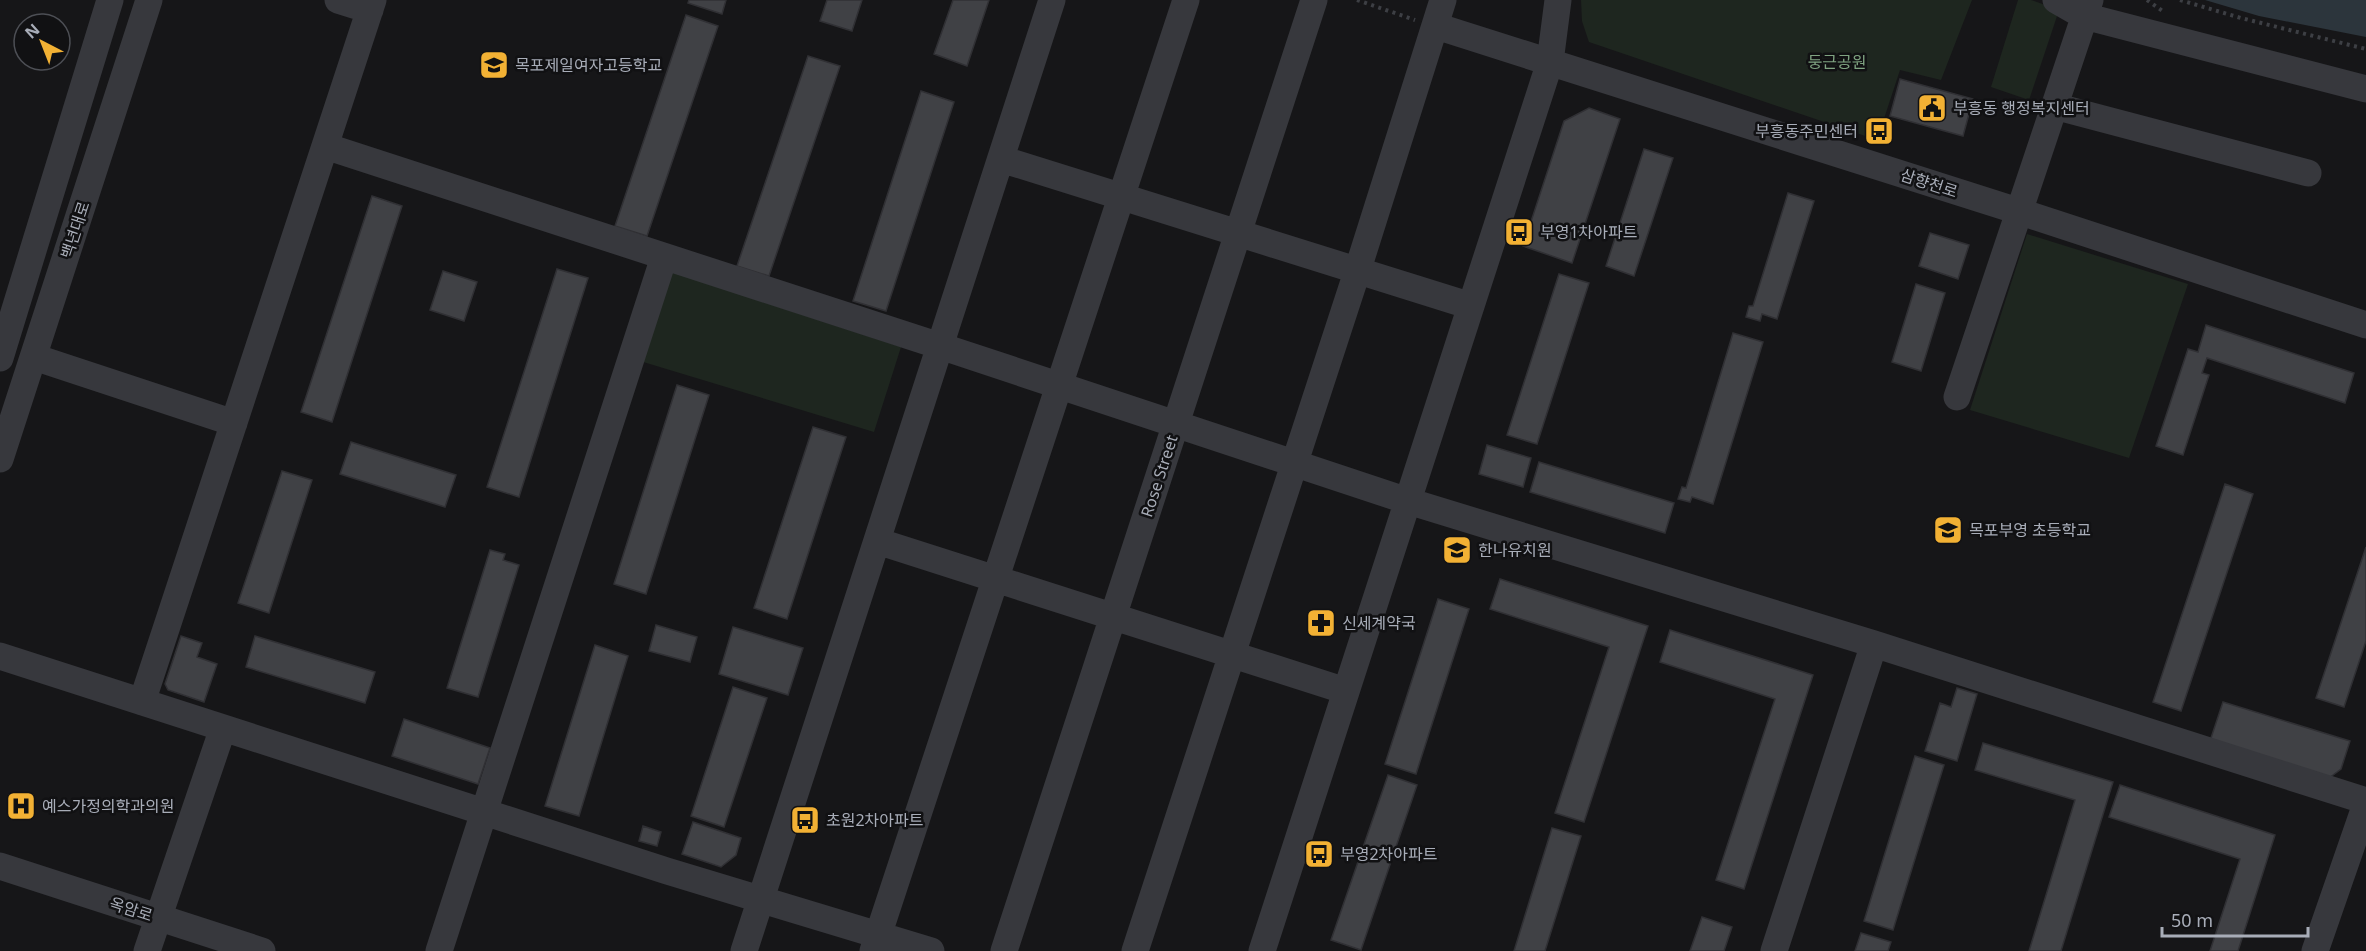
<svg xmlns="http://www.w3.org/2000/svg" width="2366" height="951" viewBox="0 0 2366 951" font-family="'Noto Sans','Noto Sans KR',sans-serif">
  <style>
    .green { fill: #1e261f }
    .water { fill: #2c353c }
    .building { fill: #404145; stroke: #303034; stroke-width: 1.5 }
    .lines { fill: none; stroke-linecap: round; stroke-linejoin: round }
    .path { stroke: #3d3f44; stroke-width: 4; stroke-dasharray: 3 4.5; stroke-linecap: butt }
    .minor { stroke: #37383d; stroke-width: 27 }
    .labels { text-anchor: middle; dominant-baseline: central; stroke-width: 5; stroke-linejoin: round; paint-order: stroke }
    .park-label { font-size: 16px; fill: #7fa381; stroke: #111113 }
    .poi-label { font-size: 16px; fill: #a8adb8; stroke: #111113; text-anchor: start }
    .street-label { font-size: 16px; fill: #a8adb8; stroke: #111113 }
  </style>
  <rect width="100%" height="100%" fill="#161618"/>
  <path class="green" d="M1581,0H1972L1941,80L1900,70L1877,140L1589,42L1582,21Z
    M2018,0H2031L2059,10L2029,100L1991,87Z
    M2027,234L2188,284L2129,458L1970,410Z
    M672,272L901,347L874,432L640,361Z"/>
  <path class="water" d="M2205,0H2366V37L2259,16Z"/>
  <path class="building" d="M689,0H726L722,14L688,3Z
    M827,0H862L852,31L820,21Z
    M953,0H989L967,66L934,54Z
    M686,15L718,26L647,236L615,226Z
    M808,56L840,66L769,276L737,266Z
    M1900,79L1973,99L1963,136L1890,116Z
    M921,91L954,102L886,311L853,301Z
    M1589,108L1620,119L1572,263L1523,246L1564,121Z
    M1644,149L1673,158L1634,276L1606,266Z
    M1788,193L1814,201L1777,319L1762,314L1760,321L1746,317L1749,306H1753Z
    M372,196L402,206L332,422L301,412Z
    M1930,233L1969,245L1958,279L1919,266Z
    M557,269L588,278L519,497L487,487Z
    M443,271L477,282L464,321L430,310Z
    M1559,274L1589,283L1537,444L1507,435Z
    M1916,284L1945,293L1921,371L1892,362Z
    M2206,325L2354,373L2345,403L2207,358L2202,373L2209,375L2183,455L2156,446L2188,349L2198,352Z
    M1733,333L1763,342L1713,504L1692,497L1690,502L1678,499L1682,487L1686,488Z
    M677,385L709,395L646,594L614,584Z
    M813,427L846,437L787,619L754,608Z
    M351,442L456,475L445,507L340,474Z
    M1487,445L1531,458L1523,487L1479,474Z
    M1539,462L1674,503L1665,533L1530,492Z
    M282,471L312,480L269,613L238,603Z
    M2225,484L2253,494L2181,711L2153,702Z
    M2366,547V641L2344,707L2316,698Z
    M490,550L505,554L503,560L519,565L478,697L447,688Z
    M1500,579L1648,626L1584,822L1555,813L1609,647L1490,609Z
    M1438,599L1469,609L1416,774L1385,764Z
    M656,625L697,637L690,662L649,651Z
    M733,627L803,648L788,695L719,674Z
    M1670,630L1813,675L1744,889L1716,880L1775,699L1660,662Z
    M181,636L202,643L197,657L217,664L204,702L168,690L165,684Z
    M255,636L375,672L365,703L246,667Z
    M595,645L628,656L579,816L545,806Z
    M733,687L767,698L724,827L691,816Z
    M1957,688L1977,694L1957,761L1925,751L1940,703L1951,707Z
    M2223,702L2350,741L2341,769L2329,778L2210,741Z
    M404,719L490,748L478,784L392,756Z
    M1983,743L2113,782L2061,951H2029L2075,800L1975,770Z
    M1915,756L1944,765L1893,930L1864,921Z
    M1388,775L1417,785L1361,950L1331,940Z
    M2120,785L2275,835L2238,951H2210L2240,859L2109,817Z
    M693,822L741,838L736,855L721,867L682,854Z
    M643,826L661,832L657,846L639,841Z
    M1552,828L1581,836L1545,951H1514Z
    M1702,917L1732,927L1724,951H1690Z
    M1861,933L1891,942L1888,951H1855Z"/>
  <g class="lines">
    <path class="path" d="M1357,0L1415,20
      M2147,0L2164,12
      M2180,0L2241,18L2366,49"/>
    <path class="minor" d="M338,0L370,10
      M2056,0L2084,16L2366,89
      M1436,26L2018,211L2366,325
      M2054,106L2308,173
      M325,146L940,346L1408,501L1874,644L2366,801
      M1001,159L1471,306
      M34,357L234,423
      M0,358L110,0
      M1957,397L2090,0
      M0,459L149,0
      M877,541L1346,691
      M0,656L667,871L931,951
      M142,702L373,0
      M0,866L262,951
      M147,951L223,728
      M439,951L664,257
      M744,951L1052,0
      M873,951L1186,0
      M1004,951L1314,0
      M1135,951L1357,272L1443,0
      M1262,951L1550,62L1558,0
      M1774,951L1874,644
      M2315,951L2366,804"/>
  </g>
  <defs>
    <g id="school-square" transform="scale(1.5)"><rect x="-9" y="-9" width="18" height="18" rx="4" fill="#f2b134" stroke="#111113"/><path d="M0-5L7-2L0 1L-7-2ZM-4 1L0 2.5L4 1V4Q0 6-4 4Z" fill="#111"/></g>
    <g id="civic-square" transform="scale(1.5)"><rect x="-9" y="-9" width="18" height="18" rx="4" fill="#f2b134" stroke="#111113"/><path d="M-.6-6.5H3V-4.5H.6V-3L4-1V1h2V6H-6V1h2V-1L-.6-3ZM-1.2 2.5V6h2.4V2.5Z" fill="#111"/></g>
    <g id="bus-square" transform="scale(1.5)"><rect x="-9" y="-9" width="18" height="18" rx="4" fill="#f2b134" stroke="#111113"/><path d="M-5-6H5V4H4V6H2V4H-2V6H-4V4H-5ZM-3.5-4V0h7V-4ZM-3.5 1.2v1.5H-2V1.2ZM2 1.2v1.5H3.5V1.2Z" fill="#111"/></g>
    <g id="pharmacy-square" transform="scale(1.5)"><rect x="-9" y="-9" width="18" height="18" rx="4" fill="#f2b134" stroke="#111113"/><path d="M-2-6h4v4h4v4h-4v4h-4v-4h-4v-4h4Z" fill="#111"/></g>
    <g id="hospital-square" transform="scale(1.5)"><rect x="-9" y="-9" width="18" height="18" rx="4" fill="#f2b134" stroke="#111113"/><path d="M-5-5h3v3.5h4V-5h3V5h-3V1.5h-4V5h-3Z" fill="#111"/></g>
  </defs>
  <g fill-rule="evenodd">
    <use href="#school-square" x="494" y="65"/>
    <use href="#civic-square" x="1932" y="108"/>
    <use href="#bus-square" x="1879" y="131"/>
    <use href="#bus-square" x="1519" y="232"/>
    <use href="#school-square" x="1948" y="530"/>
    <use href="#school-square" x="1457" y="550"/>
    <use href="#pharmacy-square" x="1321" y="623"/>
    <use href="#hospital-square" x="21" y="806"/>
    <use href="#bus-square" x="805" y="820"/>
    <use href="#bus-square" x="1319" y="854"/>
  </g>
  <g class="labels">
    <g class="park-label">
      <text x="1837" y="62">둥근공원</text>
    </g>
    <g class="poi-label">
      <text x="515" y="65">목포제일여자고등학교</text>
      <text x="1953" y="108">부흥동 행정복지센터</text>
      <text x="1858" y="131" text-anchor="end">부흥동주민센터</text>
      <text x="1540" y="232">부영1차아파트</text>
      <text x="1969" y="530">목포부영 초등학교</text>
      <text x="1478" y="550">한나유치원</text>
      <text x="1342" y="623">신세계약국</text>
      <text x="42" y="806">예스가정의학과의원</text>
      <text x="826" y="820">초원2차아파트</text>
      <text x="1340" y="854">부영2차아파트</text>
    </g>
    <g class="street-label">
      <text transform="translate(1929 183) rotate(18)">삼향천로</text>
      <text transform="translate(75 230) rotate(-72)">백년대로</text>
      <text transform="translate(1159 476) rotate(-72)">Rose Street</text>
      <text transform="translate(131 909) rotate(18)">옥암로</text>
    </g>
  </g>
  <g transform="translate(42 42) rotate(318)"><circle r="28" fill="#111113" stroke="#4d4f55" stroke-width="1.5"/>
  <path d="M0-4.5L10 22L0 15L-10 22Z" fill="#f2b134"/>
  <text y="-9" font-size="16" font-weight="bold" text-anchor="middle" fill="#a8adb8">N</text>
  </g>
  <path d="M2162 927v9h146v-9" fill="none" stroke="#a8adb8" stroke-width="3"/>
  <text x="2171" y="927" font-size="18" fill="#a8adb8" stroke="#111113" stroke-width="4.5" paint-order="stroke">50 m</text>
</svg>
